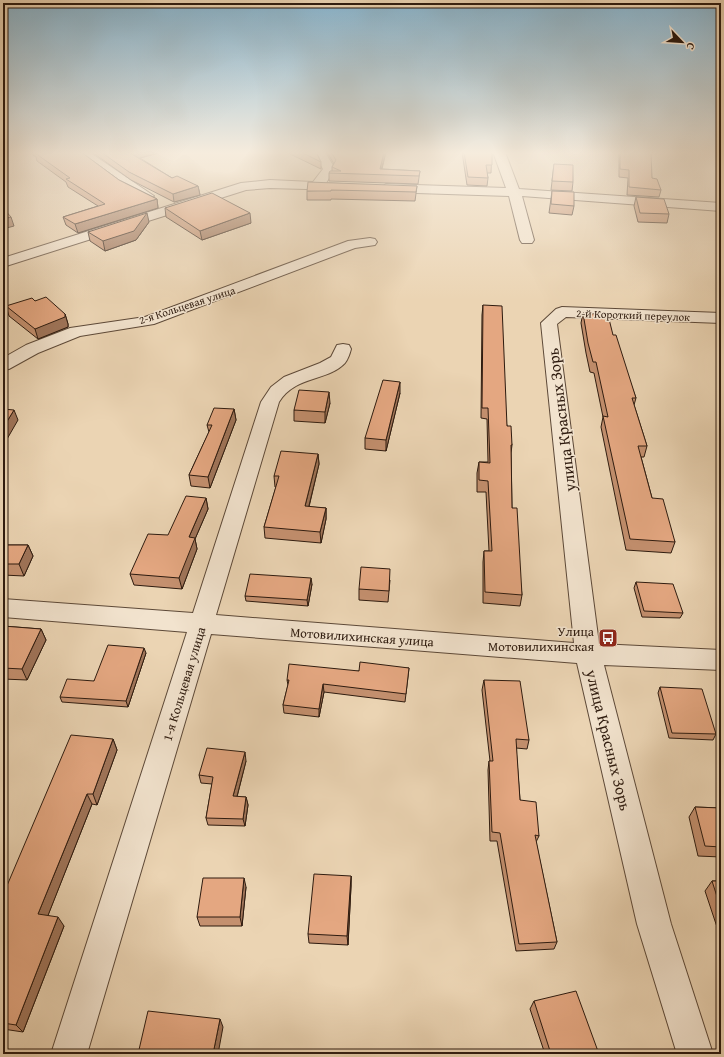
<svg xmlns="http://www.w3.org/2000/svg" width="724" height="1057" viewBox="0 0 724 1057" font-family="'Gentium Book Plus',serif">
  <style>
    .lines { fill: none; stroke-linecap: round; stroke-linejoin: round }
    .minor-casing { stroke: #5d4938; stroke-width: 2 }
    .minor { fill: #f2e3ce; fill-rule: evenodd }
    .wall { fill: #c4906f; stroke: #2e1b0f }
    .shaded-wall { fill: #a0755a; stroke: #2e1b0f }
    .building { fill: #e4a781; stroke: #2e1b0f }
    .labels { text-anchor: middle; dominant-baseline: central; stroke-width: 3; stroke-linejoin: round; paint-order: stroke }
    .far-street-label { font-size: 11px; fill: #2e1b0f; stroke: #f2e3ce }
    .poi-label { font-size: 13px; fill: #2e1b0f; stroke: #f2e3ce; text-anchor: end }
    .street-label { font-size: 13px; fill: #2e1b0f; stroke: #f2e3ce }
    .near-street-label { font-size: 16px; fill: #2e1b0f; stroke: #f2e3ce }
  </style>
  <rect width="100%" height="100%" fill="#ebd4b3"/>
  <filter id="stains"><feTurbulence type="fractalNoise" baseFrequency=".005" numOctaves="4"/><feColorMatrix values="0 0 0 0 .2 0 0 0 0 .09 0 0 0 0 .02 0 0 0 .5 -.17"/></filter>
  <radialGradient id="worn" r=".72"><stop offset=".6" stop-color="#630" stop-opacity="0"/><stop offset="1" stop-color="#630" stop-opacity=".3"/></radialGradient>
  <g class="lines">
    <g class="minor-casing">
      <path id="minor" d="M75,152H89L154,196L148,200C135,197 83,163 75,152Z
        M313,152H325L335,169L326,183L342,184L344,187L342,190L270,188L246,190L3,267V258L241,183L270,180L313,182L323,169Z
        M493,152H505L519,189L721,203V211L522,196L534,240L532,243H522L520,240L509,196L386,192L380,188L386,184L506,188Z
        M370,238L375,239L377,242L375,245L355,248L154,324L80,336L38,353L9,369L3,370V358L26,345L70,328L145,317L348,241Z
        M562,307L721,313V323L566,317L557,324L599,644L721,650V670L604,665L671,924L713,1054H677L637,924L577,663L211,634L87,1054H51L187,632L3,617V599L193,613L261,402L271,387L284,377L320,363L331,357L337,345L343,344L349,345L351,349C350,353 348,359 345,363C327,382 296,375 279,402L216,615L574,643L541,323L556,309Z"/>
    </g>
    <use href="#minor" class="minor"/>
  </g>
  <path class="wall" d="M29,152H81L119,180L157,199L158,208L78,233L66,225L63,217L98,206L68,187L66,182L37,161L36,157Z
    M92,152H162L140,158L172,178L198,186L200,195L174,202L131,180Z
    M286,152H316L321,162V169Z
    M327,152H386L382,169L420,171L418,184L329,181V173L332,171V167L334,164Z
    M462,152H492L491,173H487L488,178L487,186L467,185Z
    M619,152H620L652,178L661,190L659,197L627,195L628,178L619,177Z
    M554,164L573,182L572,191L551,190Z
    M417,186L415,201L331,199V200H307V191Z
    M552,191L574,206L572,215L549,213Z
    M636,197L669,214L667,223L638,222L634,206Z
    M165,208L251,223L202,240L166,217Z
    M149,222L136,240L105,251L90,241L88,232Z
    M35,301L65,314L68,324V327L38,339L9,316L6,306Z
    M483,305L507,426L512,445L511,453L512,508L522,595L520,606L483,603V562L484,551H489L486,492H477V473L479,462H488L487,419L481,418L482,315Z
    M583,313L613,335L636,398L634,405L647,446L644,457H641L652,498L675,542L671,553L626,550L601,427L603,417L594,373L590,372L586,353L581,323Z
    M400,393L386,451L365,449V438Z
    M330,403L325,423L294,421V410Z
    M234,409L236,420L210,488L191,486L189,475L209,432L207,425Z
    M318,454L319,464L309,507L326,508V519L321,543L265,538L264,527L276,487H275L274,476Z
    M206,498L208,509L195,539L197,549L182,589L134,585L130,574Z
    M3,545H28L33,556L24,576L3,575Z
    M390,580L388,602L359,600V589Z
    M636,582L683,613L680,618L642,617L634,588Z
    M312,584L308,606L246,601L245,596Z
    M3,626L41,629L46,640L27,680L3,679Z
    M146,653L128,707L62,702L60,697L94,681Z
    M409,668L405,702L324,692L319,717L284,713L283,705L288,685L287,680L359,671Z
    M484,680L529,740L527,749L516,748L520,800L539,836L536,842L557,942L554,949L516,951L497,841H490L488,770L489,761H490L482,690Z
    M660,687L716,734L713,740L669,738L658,693Z
    M113,739L117,750L97,805L92,804L48,915L64,926L23,1032L3,1029V895Z
    M246,761L237,797H246L248,805L245,826L208,825L206,818L212,784L201,783L199,775Z
    M695,807L721,808V857L698,856L689,817Z
    M351,876V886L348,945L309,943L308,934Z
    M712,881H721V936H720L705,891Z
    M246,887L242,926H200L197,917Z
    M534,1001L599,1054H545L530,1009Z"/>
  <path class="shaded-wall" d="M132,152H162L132,160L130,153Z
    M384,152H386L380,174V169Z
    M198,186L200,195L174,202L173,194Z
    M157,199L158,208L78,233L75,224Z
    M147,213L149,222L136,240L105,251L103,241Z
    M250,213L251,223L202,240L200,231Z
    M11,217L14,226L3,229V219Z
    M65,314L68,324V327L38,339L35,329Z
    M400,382V393L386,451V440Z
    M329,392L330,403L325,423V412Z
    M234,409L236,420L210,488L208,477Z
    M14,410L18,420L3,446V428Z
    M318,454L319,464L306,518L305,506Z
    M206,498L208,509L195,539L197,549L182,589L179,578L189,537Z
    M326,508V519L321,543L320,532Z
    M28,545L33,556L24,576L19,564Z
    M311,578L312,584L308,606L307,600Z
    M41,629L46,640L27,680L22,669Z
    M144,648L146,653L128,707L126,701Z
    M323,684L324,692L319,717V709Z
    M113,739L117,750L97,805L93,794Z
    M245,752L246,761L235,804L233,796Z
    M87,794L92,804L45,923L38,914Z
    M246,797L248,805L245,826L243,819Z
    M351,876V886L348,945L347,936Z
    M244,878L246,887L242,926L240,917Z
    M58,917L64,926L23,1032L16,1025Z
    M220,1019L223,1027L218,1054H213Z"/>
  <path class="building" d="M38,152H81L119,180L157,199L75,224L63,217L105,204L66,179L70,178L35,153Z
    M101,152H132L130,153L172,178L177,176L198,186L173,194L129,172Z
    M301,152H316L321,162Z
    M331,152H384L380,169L420,171L419,176L329,173L330,171H341L332,167L336,160Z
    M464,152H492V165H486L488,178L468,177Z
    M620,152H651L652,178L657,179L661,190L629,187V170L620,169Z
    M554,164L573,165V182L552,181Z
    M308,182L417,186L416,192L331,190V191H307Z
    M552,191L574,192V206L551,204Z
    M212,193L250,213L200,231L165,208Z
    M636,197L664,199L669,214L640,213Z
    M3,208L11,217L3,219Z
    M147,213L134,231L103,241L88,232Z
    M46,297L65,314V317L35,329L6,306L32,298L35,301Z
    M483,305L502,306L507,426H511L512,445H511L512,508H517L522,595L485,592L484,551H492L488,481L479,480V462L490,463L488,408H482Z
    M583,313L608,315L613,335H616L636,398H632L647,446H638L652,498L663,499L675,542L630,539L603,416L608,417L596,362H593L588,343Z
    M383,380L400,382L386,440L365,438Z
    M299,390L329,392L325,412L294,410Z
    M214,408L234,409L208,477L189,475L212,425H207Z
    M3,409L14,410L3,428Z
    M281,451L318,454L305,506L326,508L320,532L264,527L279,476H274Z
    M186,496L206,498L189,537L195,538L179,578L130,574L148,534L168,535Z
    M3,545H28L19,564H3Z
    M361,567L390,569L389,591L359,589Z
    M250,574L311,578L307,600L245,596Z
    M636,582L673,584L683,613L644,611Z
    M3,626L41,629L22,669L3,668Z
    M108,645L144,648L126,701L60,697L67,679L94,681Z
    M360,662L409,668L406,694L323,684L319,709L283,705L289,680H287L289,664L359,671Z
    M484,680L520,681L529,740L516,739L520,800L536,802L539,836L535,835L557,942L519,944L500,833L492,832L489,761H493Z
    M660,687L702,689L716,734L672,733Z
    M71,735L113,739L93,794H87L38,914L58,917L16,1025L3,1023V895Z
    M207,748L245,752L233,796L246,797L243,819L206,818L213,777L199,775Z
    M695,807L721,808V847L705,846Z
    M314,874L351,876L347,936L308,934Z
    M203,878H244L240,917H197Z
    M712,881H721V909Z
    M576,991L599,1054H551L534,1001Z
    M148,1011L220,1019L213,1054H138Z"/>
  <linearGradient id="sky" x2="0" y2="1"><stop stop-color="#88b6d1"/><stop offset="0.51" stop-color="#f6ecdd"/><stop offset="1" stop-color="#f6ecdd" stop-opacity="0"/></linearGradient>
  <rect width="724" height="300" fill="url(#sky)"/>
  <defs>
    <g id="bus-square" transform="scale(1)"><rect x="-9" y="-9" width="18" height="18" rx="4" fill="#8f2418" stroke="#f2e3ce"/><path d="M-5-6H5V4H4V6H2V4H-2V6H-4V4H-5ZM-3.5-4V0h7V-4ZM-3.5 1.2v1.5H-2V1.2ZM2 1.2v1.5H3.5V1.2Z" fill="#fff"/></g>
  </defs>
  <g fill-rule="evenodd">
    <use href="#bus-square" x="608" y="638"/>
  </g>
  <g class="labels">
    <g class="far-street-label">
      <text transform="translate(187 305) rotate(-18)">2-я Кольцевая улица</text>
      <text transform="translate(633 315) rotate(2)">2-й Короткий переулок</text>
    </g>
    <g class="poi-label">
      <text x="594" y="631">Улица<tspan x="594" dy="15">Мотовилихинская</tspan></text>
    </g>
    <g class="street-label">
      <text transform="translate(362 637) rotate(4)">Мотовилихинская улица</text>
      <text transform="translate(184 684) rotate(-73)">1-я Кольцевая улица</text>
    </g>
    <g class="near-street-label">
      <text transform="translate(561 420) rotate(-97)">улица Красных Зорь</text>
      <text transform="translate(609 740) rotate(76)">улица Красных Зорь</text>
    </g>
  </g>
  <rect width="724" height="1057" fill="none" stroke="#ebd4b3" stroke-width="16"/>
  <rect x="4" y="4" width="716" height="1049" fill="none" stroke="#2e1b0f" stroke-width="2"/>
  <rect x="8" y="8" width="708" height="1041" fill="none" stroke="#2e1b0f"/>
  <g transform="translate(682 42) rotate(115)" stroke="#f2e3ce" stroke-width="3" paint-order="stroke">
  <path d="M0-3L7 15L0 10L-7 15Z" fill="#2e1b0f"/>
  <text y="-6" font-size="11" font-weight="bold" text-anchor="middle" fill="#2e1b0f">С</text>
  </g>
  <rect width="100%" height="100%" filter="url(#stains)"/>
  <rect width="100%" height="100%" fill="url(#worn)"/>
</svg>
